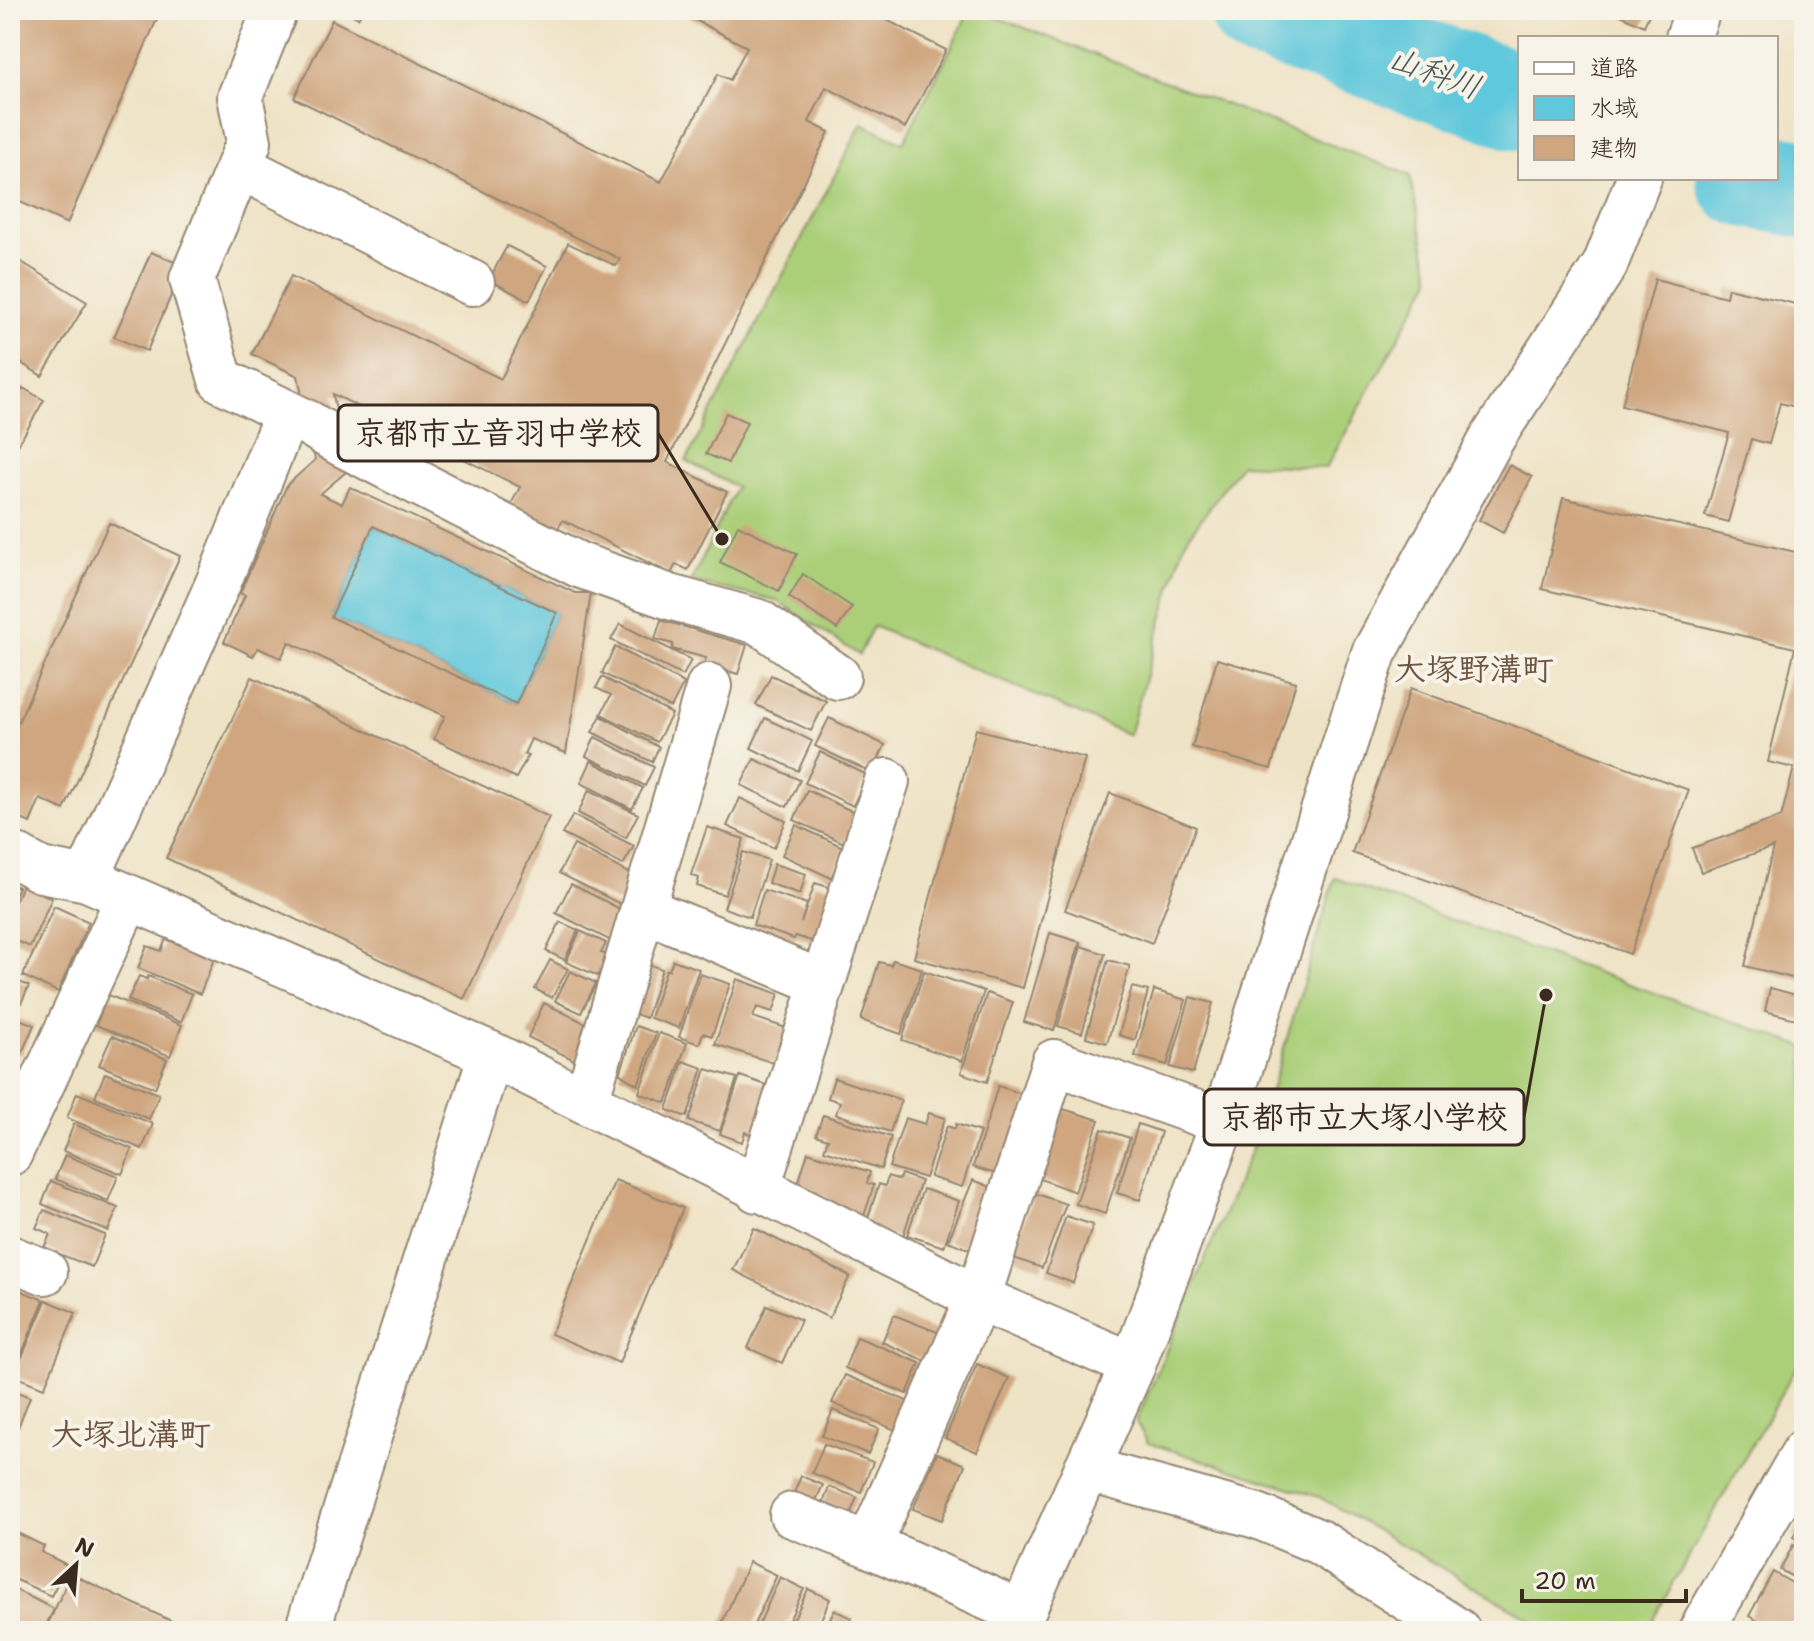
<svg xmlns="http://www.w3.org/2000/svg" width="1814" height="1641" viewBox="0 0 1814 1641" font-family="'Shantell Sans','Klee One',sans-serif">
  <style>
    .garden { fill: #abcf79; stroke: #737c4c; stroke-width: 2 }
    .water { fill: #60c8dc; stroke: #4e797d; stroke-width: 2 }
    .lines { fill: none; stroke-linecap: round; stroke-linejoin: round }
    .river { stroke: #60c8dc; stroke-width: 98 }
    .building { fill: #cfa67f; fill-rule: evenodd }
    .minor-casing { stroke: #958672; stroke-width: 48 }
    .minor { stroke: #fff; stroke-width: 44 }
    .labels { text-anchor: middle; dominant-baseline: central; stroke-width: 8; stroke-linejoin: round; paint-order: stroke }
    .water-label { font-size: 32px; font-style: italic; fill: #465957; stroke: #f7f3e8 }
    .neighbourhood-label { font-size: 32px; font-weight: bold; fill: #6f5540; stroke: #f7f3e8 }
    .leader { fill: none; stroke: #3b2a1e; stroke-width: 3 }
    .callout-dot { fill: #3b2a1e; stroke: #f7f3e8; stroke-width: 3 }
    .callout { fill: #f7f3e8; stroke: #3b2a1e; stroke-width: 3 }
    .callout-label { font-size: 32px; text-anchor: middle; font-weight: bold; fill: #3b2a1e }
  </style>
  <rect width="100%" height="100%" fill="#f7f3e8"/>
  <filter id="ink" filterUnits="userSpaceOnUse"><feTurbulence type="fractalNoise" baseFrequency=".0125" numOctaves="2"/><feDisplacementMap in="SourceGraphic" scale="16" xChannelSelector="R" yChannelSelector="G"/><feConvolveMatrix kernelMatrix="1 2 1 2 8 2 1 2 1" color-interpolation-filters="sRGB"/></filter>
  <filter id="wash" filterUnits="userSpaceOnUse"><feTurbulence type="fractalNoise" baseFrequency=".006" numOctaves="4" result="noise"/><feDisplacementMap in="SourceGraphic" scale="32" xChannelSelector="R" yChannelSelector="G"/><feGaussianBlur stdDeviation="1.8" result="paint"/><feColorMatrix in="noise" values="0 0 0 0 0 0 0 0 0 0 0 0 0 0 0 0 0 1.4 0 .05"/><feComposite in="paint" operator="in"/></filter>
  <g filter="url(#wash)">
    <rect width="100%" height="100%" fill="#efe3c6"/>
    <path class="garden" d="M970,10H978L1410,175L1431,279L1326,468L1241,464L1184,543L1129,735L873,626L859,655L776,600L691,582L736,487L686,461L862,123L903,143Z
      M1335,878L1804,1047V1354L1648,1628L1551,1631L1319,1497L1148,1443L1136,1422L1258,1134Z"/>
    <path class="water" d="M373,526L557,613L516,704L331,617Z"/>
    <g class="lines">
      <path class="river" d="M1259,10L1520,102
        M1745,178L1804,189"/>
    </g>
    <g id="blocks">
      <path class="building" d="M10,10H161L67,224L10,197Z
        M344,10H363L358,18Z
        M676,10H867L946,50L905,128L826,87L809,122L829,132L667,462L727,492L688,570L676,564L671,574L563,520L553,537L506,514L520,487L333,394L347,471L320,494L342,504L350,487L575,593H591L566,753L531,739L524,754L528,756L516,778L434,739L445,716L289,642L281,658L258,648L253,656L224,642L245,595L240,593L287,485L315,460L298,376L252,354L291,276L501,379L568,243L616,266L620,259L294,98L332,20L661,182L718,74L730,80L747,47ZM373,526L557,613L516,704L331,617Z
        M1610,10H1651L1644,26Z
        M507,246L547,266L529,301L489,280Z
        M151,252L184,266L147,351L114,337Z
        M10,255L87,302L42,376L10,356Z
        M1655,279L1726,297L1728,288L1804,306V409L1780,403L1769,444L1751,439L1728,522L1705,516L1729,433L1622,405Z
        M10,381L20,386L10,403Z
        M23,388L44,400L10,459V411Z
        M726,413L747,422L728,463L706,454Z
        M1509,465L1532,477L1503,533L1479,520Z
        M1563,498L1804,554V981L1745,966L1773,847L1701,872L1692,848L1781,817L1794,768L1768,762L1795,648L1542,589Z
        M109,523L180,556L64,810L40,799L30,823L10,814V740Z
        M738,525L797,554L779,591L720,562Z
        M803,574L852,607L837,629L789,597Z
        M661,620L747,645L738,674L704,664L706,658L672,649L673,644L655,639Z
        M620,624L691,660L683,676L611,640Z
        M615,647L684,683L671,708L602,673Z
        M1217,659L1296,682L1271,769L1192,747Z
        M771,675L826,701L811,731L756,705Z
        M252,677L549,817L464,999L166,858Z
        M602,677L672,714L657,742L601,714L611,695L596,688Z
        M1411,688L1689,790L1630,954L1352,853Z
        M601,716L659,747L652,762L592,732Z
        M765,718L812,741L798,771L751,748Z
        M829,718L885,745L872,773L815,746Z
        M976,729L1085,758L1023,988L914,958Z
        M595,737L654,767L645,786L586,756Z
        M820,752L867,775L853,806L805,783Z
        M754,759L800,780L787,807L741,785Z
        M591,761L643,788L632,809L581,783Z
        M589,790L638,814L626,838L578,813Z
        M807,790L858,814L844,843L794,820Z
        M1110,793L1196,827L1152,943L1065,910Z
        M740,798L786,821L774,848L727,826Z
        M573,815L634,846L623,865L562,834Z
        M796,825L845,848L831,878L782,855Z
        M707,827L744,839L725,895L697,886L699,878L691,875Z
        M574,845L641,879L626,907L559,873Z
        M743,852L769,860L750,917L724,908Z
        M774,864L806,874L800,894L768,883Z
        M815,883L835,889L817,943L796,936L794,939L753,925L764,890L807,904L801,923Z
        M10,884L18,887L10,905Z
        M571,884L628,913L613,942L556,913Z
        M22,885L52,898L30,947L10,938V913Z
        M54,906L89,922L58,992L23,976Z
        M560,922L578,930L565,960L546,951Z
        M580,931L606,943L601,953L608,955L598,976L566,962Z
        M1050,933L1080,942L1054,1031L1024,1022Z
        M166,939L214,959L200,994L138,968L147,946L161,951Z
        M1081,946L1105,954L1082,1033L1058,1026Z
        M550,960L568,969L552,998L535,989Z
        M673,960L699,969L679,1028L650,1018L666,970H669Z
        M893,960L922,969L901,1034L861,1020L879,962L891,965Z
        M1108,960L1130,966L1107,1043L1086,1037Z
        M648,964L662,969L646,1018L632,1013Z
        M570,971L596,983L581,1013L555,1001Z
        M924,971L984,991L962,1061L902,1040Z
        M700,974L730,984L712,1036L703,1033L699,1044L679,1037Z
        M139,976L147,979L148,976L192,994L181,1022L128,1000Z
        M10,978L29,986L16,1014L10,1012Z
        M737,979L779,994L773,1012L757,1007L753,1017L789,1029L777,1064L715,1044Z
        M1132,987L1148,991L1135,1040L1119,1035Z
        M1770,988L1804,997V1021L1765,1011Z
        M1154,990L1186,1000L1167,1065L1135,1056Z
        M987,993L1013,1002L987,1082L961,1073Z
        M108,995L182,1025L170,1056L96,1025Z
        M1190,997L1213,1003L1193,1073L1170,1067Z
        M544,1003L593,1027L576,1061L528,1037Z
        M10,1015L34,1025L21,1055L10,1051Z
        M636,1026L656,1033L638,1085L620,1074Z
        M659,1033L687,1043L666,1103L639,1093Z
        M112,1036L167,1059L155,1088L99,1065Z
        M683,1061L703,1068L687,1117L667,1110Z
        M706,1069L737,1078L720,1131L689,1121Z
        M105,1073L159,1094L149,1119L95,1097Z
        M740,1076L772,1087L755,1136L745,1132L742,1142L720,1134Z
        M834,1078L901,1100L890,1132L836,1114L840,1102L828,1098Z
        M998,1086L1028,1096L1009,1178L973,1167Z
        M77,1093L153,1124L142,1149L67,1118Z
        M1063,1109L1099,1120L1075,1192L1040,1179Z
        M929,1113L945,1118L925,1178L889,1167L905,1118L925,1124Z
        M823,1115L891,1137L881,1169L824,1150L828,1139L816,1135Z
        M74,1124L132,1149L122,1174L63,1151Z
        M956,1124L980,1132L962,1187L930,1177L947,1126L955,1129Z
        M1138,1124L1161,1132L1140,1200L1117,1193Z
        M1102,1129L1130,1138L1105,1214L1076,1204Z
        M808,1152L870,1172L867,1183L874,1185L863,1219L825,1206L828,1198L797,1187Z
        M65,1155L118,1176L108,1201L55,1179Z
        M901,1174L921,1181L902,1239L865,1227L879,1184L885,1186L888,1176L899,1180Z
        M615,1180L683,1208L619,1363L551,1334Z
        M973,1180L1004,1192L976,1252L948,1241Z
        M51,1181L118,1208L108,1231L42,1204Z
        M923,1189L959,1201L944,1247L907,1235Z
        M1034,1193L1066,1204L1042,1268L1011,1257Z
        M44,1210L105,1235L92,1267L44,1248L50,1234L36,1228Z
        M1066,1216L1093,1225L1073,1283L1046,1273Z
        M754,1228L850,1276L829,1318L733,1270Z
        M17,1289L44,1300L12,1377L10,1376V1307Z
        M46,1300L76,1313L44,1388L14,1376Z
        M767,1305L801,1320L782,1363L748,1348Z
        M894,1315L940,1333L928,1362L882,1342Z
        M857,1337L920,1363L907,1394L845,1368Z
        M977,1364L1009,1378L977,1452L945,1438Z
        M845,1375L919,1406L907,1435L832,1403Z
        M10,1389L30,1397L18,1427L10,1424Z
        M833,1410L879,1429L868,1454L822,1436Z
        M10,1429L17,1432L10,1449Z
        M824,1444L873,1462L861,1492L812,1473Z
        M937,1453L965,1465L942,1520L913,1509Z
        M801,1476L823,1485L812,1509L791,1500Z
        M829,1487L857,1497L847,1522L820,1511Z
        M1804,1516V1543L1793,1537Z
        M13,1531L44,1546L41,1552L67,1565L51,1596L10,1577V1536Z
        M1793,1545L1804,1551V1583L1780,1570Z
        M749,1562L777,1575L751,1631H738L722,1623Z
        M1773,1572L1804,1590V1631H1776L1749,1616Z
        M71,1574L180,1625L177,1631H52L46,1628Z
        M780,1577L804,1589L784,1631H756Z
        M12,1588L54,1609L43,1631L10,1629Z
        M808,1589L830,1599L816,1631H788Z
        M834,1610L852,1618L847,1631H824Z
        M859,1623L876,1631H855Z"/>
    </g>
  </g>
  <g filter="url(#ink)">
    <use href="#blocks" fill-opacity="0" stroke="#958672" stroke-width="2"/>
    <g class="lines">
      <g class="minor-casing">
        <path id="minor" d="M275,10L240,97L249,142L192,279L221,380L308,423L342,444L579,565L670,597L759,622L838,677
          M1688,38L1698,10
          M239,166L472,283
          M10,853L41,870L87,879L491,1054L978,1298L1133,1365
          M87,879L219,581L287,413
          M643,909L823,983
          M586,1101L709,686
          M10,1153L128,898
          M757,1190L887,781
          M10,1258L45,1272
          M1086,1469L1257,1516L1319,1542L1458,1631
          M792,1515L869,1545L1022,1613
          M869,1545L978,1298L1054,1062L1223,1122
          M307,1631L491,1054
          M1014,1631L1133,1365L1223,1122L1374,653L1493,437L1605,265L1639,178
          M1701,1631L1804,1452"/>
      </g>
      <use href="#minor" class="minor"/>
    </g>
  </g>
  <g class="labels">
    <g class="water-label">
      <text transform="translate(1435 72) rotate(20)">山科川</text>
    </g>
    <g class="neighbourhood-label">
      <text x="1474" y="668">大塚野溝町</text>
      <text x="131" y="1433">大塚北溝町</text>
    </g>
  </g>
  <path class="leader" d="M722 539L658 433M1546 995L1524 1117"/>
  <g class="callout-dot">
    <circle cx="722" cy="539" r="8"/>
    <circle cx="1546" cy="995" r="8"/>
  </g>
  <g class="callout">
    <rect x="338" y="405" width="320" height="56" rx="8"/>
    <rect x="1204" y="1089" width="320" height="56" rx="8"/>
  </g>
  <g class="callout-label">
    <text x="498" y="444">京都市立音羽中学校</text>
    <text x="1364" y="1128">京都市立大塚小学校</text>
  </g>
  <rect width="1814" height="1641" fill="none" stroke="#f7f3e8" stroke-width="40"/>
  <rect x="1518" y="36" width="260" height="144" fill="#f7f3e8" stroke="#aca397" stroke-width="2"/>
  <rect x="1534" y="62" width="40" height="12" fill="#ffffff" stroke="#aca397" stroke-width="2"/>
  <text x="1590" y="76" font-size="24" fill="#3b2a1e">道路</text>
  <rect x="1534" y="96" width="40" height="24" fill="#60c8dc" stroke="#aca397" stroke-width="2"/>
  <text x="1590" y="116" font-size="24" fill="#3b2a1e">水域</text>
  <rect x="1534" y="136" width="40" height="24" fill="#cfa67f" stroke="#aca397" stroke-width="2"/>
  <text x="1590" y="156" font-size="24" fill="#3b2a1e">建物</text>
  <g transform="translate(76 1565) rotate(26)" stroke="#f7f3e8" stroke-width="6" paint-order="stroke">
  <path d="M0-6L14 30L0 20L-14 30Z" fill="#3b2a1e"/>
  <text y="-12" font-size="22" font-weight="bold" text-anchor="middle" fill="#3b2a1e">N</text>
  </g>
  <path d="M1522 1589v12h164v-12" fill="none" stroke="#3b2a1e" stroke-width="4"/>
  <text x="1534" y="1589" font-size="24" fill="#3b2a1e" stroke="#f7f3e8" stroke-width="6" paint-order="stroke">20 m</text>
</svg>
